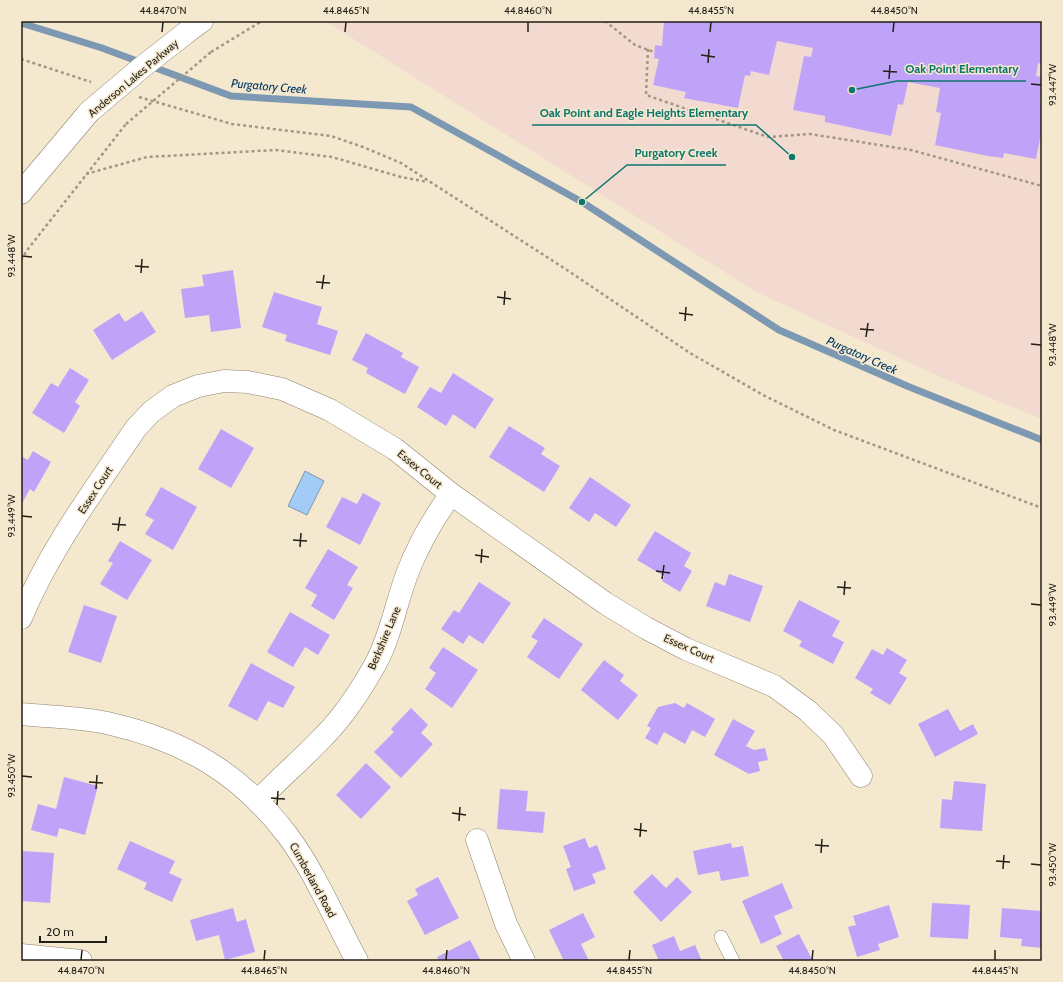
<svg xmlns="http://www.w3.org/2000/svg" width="1063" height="982" viewBox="0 0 1063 982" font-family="Cabin,sans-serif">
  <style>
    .education { fill: #f2dad0 }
    .water { fill: #a2ccf5; stroke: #7c98b2 }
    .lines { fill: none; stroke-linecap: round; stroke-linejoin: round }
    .stream { stroke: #7c98b2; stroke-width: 7 }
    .building { fill: #bfa3f9 }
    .lane-casing { stroke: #8e836c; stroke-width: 14 }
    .street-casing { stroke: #8e836c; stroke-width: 23 }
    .secondary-casing { stroke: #8e836c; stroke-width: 23 }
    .path { stroke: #a19785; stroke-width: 2.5; stroke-dasharray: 3 3; stroke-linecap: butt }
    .lane { stroke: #fff; stroke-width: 13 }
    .street { stroke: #fff; stroke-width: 22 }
    .secondary { stroke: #fff; stroke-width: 22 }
    .secondary-bridge-casing { stroke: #8e836c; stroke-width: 23; stroke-linecap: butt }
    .path-bridge { stroke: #a19785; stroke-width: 2.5; stroke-dasharray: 3 3; stroke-linecap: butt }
    .secondary-bridge { stroke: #fff; stroke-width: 22 }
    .ticks { fill: none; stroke: #231e15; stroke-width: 1.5 }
    .labels { text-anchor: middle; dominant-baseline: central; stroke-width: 3; stroke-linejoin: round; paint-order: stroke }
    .street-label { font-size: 11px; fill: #231e15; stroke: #f4e8cf }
    .water-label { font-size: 12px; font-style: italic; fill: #003964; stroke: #f4e8cf }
    .leader { fill: none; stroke: #0f766e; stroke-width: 1.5 }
    .callout-dot { fill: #0f766e; stroke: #f4e8cf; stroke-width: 1.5 }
    .callout-label { font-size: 12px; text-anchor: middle; font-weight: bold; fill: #0f766e; stroke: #f4e8cf; stroke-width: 3; stroke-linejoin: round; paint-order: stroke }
    .neatline { fill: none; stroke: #231e15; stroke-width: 1.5 }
    .ticks-label { font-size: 10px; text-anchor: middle; fill: #231e15 }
  </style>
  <rect width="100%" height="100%" fill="#f4e8cf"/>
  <path class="education" d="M325,21H1042V419L947,380L758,293Z"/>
  <path class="water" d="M305,471L324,481L307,515L288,506Z"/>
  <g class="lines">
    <path class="stream" d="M21,23L102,48L231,96L411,107L582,202L779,330L907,386L1042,440"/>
  </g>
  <path class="building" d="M664,21H1042V60L1041,64L1038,63L1036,76L1042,77L1040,104H1042V129L1036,159L1004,153L1003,158L988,156L935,145L941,113L936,112L940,88L908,82L903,105L898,104L891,136L825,122V116L793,110L804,56L811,57L813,48L777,41L769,75L751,71L750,76L745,75L738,108L684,98L686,92L653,85L659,59L654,58L655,45L662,46Z
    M233,270L241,328L211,332L209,315L185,318L181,289L204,286L202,275Z
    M274,292L322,307L317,324L338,331L330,355L285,341L287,335L262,327Z
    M142,311L156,332L112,360L93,330L119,313L125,322Z
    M366,333L403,353L401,357L419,367L405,394L366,373L368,368L352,360Z
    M70,368L89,380L75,402L80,406L64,433L32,413L51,383L58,387Z
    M453,373L494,399L475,429L453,414L446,426L417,407L430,387L441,393Z
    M509,426L545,448L541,454L560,466L544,492L489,457Z
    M221,429L254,448L231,488L198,469Z
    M33,451L51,462L34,492L30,489L21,505V456L28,460Z
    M590,477L631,505L616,527L595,513L589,522L569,508Z
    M161,487L197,507L173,550L145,534L154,520L145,515Z
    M363,493L381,503L360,545L326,527L342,497L357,504Z
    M655,531L691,553L684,566L692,571L680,592L662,581L664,576L637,560Z
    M120,541L152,560L127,600L100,584L113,563L108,561Z
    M328,549L358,567L347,585L353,588L334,620L311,606L317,595L305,588Z
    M729,574L763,586L750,622L706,606L715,582L725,586Z
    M479,582L511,603L483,644L469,635L463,644L441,629L454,610L459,613Z
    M799,600L840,621L832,636L844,642L833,664L799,646L802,641L783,631Z
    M84,605L117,616L101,663L68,652Z
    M290,612L330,635L318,655L305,647L293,667L267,652Z
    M544,618L583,644L559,679L527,657L538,641L531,637Z
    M443,647L478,670L452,708L425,689L436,673L429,668Z
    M887,648L907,660L899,673L907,678L890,705L870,693L873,689L855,678L872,649L883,655Z
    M604,660L624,675L620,681L638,695L618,720L581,690Z
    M251,663L295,687L283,708L268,701L257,721L228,706Z
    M675,703L684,708L687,703L715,719L705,737L692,730L685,744L664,732L657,745L645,738L651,728L647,726L658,707Z
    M411,708L428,725L421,733L433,744L401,778L374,752L394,732L391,729Z
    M948,709L960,731L973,724L978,734L935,757L918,724Z
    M733,719L755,731L746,746L754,750L765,748L768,760L758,762L760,771L749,774L714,755Z
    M366,763L391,787L361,819L336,795Z
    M64,777L98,786L85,835L59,828L57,837L31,830L38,804L56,809Z
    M954,781L986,784L982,831L940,828L942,799L952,800Z
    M500,789L528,791L526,811L545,812L543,833L497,829Z
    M585,838L589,848L597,845L606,869L592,874L596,883L574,891L566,869L571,867L563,846Z
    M130,841L175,861L169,873L182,879L172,902L144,889L147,883L117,869Z
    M731,843L732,848L743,846L749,876L721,881L719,871L698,875L693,851Z
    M22,851L54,853L50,903L21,901Z
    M652,874L666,888L677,877L692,892L661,922L633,892Z
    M438,877L459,918L425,935L407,901L418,895L415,889Z
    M782,883L793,908L774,916L782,934L761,944L742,901Z
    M932,903L970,905L968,939L930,937Z
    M889,905L899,937L878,944L880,950L857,957L848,927L856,925L853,916Z
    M233,908L237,922L246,919L255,952L225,960L219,935L196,941L190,920Z
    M1002,908L1042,911V948L1021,946L1022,939L1000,937Z
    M583,913L595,937L581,944L589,961H564L549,930Z
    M799,934L813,961H784L776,946Z
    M674,936L680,951L695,945L702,961H659L652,945Z
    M470,940L481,961H439L437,957Z"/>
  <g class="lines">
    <g class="lane-casing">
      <path id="lane" d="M721,937L733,961"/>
    </g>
    <g class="street-casing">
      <path id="street" d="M21,618C49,550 95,489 136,428L151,412L173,396L198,386L224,381L248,382L282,389L330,410L395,449L451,494L605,603L646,628L686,649L774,686L808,711L833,735L861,776
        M21,714C49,717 84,717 111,724C186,741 242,775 288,836C316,874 335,920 357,961
        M258,801C279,778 304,758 325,735C346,714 362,688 376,663C391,635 396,603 407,574C418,545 433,519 451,494
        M477,840L506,924L524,961
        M21,955L81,961"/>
    </g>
    <g class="secondary-casing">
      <path id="secondary" d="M187,32L202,21
        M21,193L89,112"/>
    </g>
    <path class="path" d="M605,21L635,45L654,52
      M648,49L646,95L768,137L810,134L911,150L1042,186
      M211,52L262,21
      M21,59L91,82
      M139,97L232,124L331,136L363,147L401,163L567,270L690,353L763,395L834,430L1042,508
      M86,174L147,157L276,150L332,157L401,177L428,182
      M21,260L28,249L126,124"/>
    <use href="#lane" class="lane"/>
    <use href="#street" class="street"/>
    <use href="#secondary" class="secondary"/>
    <g class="secondary-bridge-casing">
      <path id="secondary-bridge" d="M89,112L141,68L187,32"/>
    </g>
    <path class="path-bridge" d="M126,124L211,52"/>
    <use href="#secondary-bridge" class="secondary-bridge"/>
  </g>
  <path class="ticks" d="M162,32L163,22M345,32L346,22M528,32V22M710,32L711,22M893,32L894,22M701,55L715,57M708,63L709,49M883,71L897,72M889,79L890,65M1031,84L1041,85M22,256L32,257M135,266L149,267M141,273L142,259M316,282L330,283M322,289L324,275M497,297L511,299M504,305L505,291M679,313L693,315M685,321L686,307M860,329L874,330M866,337L868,323M1031,344L1041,345M22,516L32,517M112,524L126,525M118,531L120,517M293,540L307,541M300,547L301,533M475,555L489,557M481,563L482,549M656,571L670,573M662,579L664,565M837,587L851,588M844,595L845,581M1031,604L1041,605M22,776L32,777M89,782L103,783M96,789L97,775M271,798L285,799M277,805L278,791M452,813L466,815M459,821L460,807M634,829L647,831M640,837L641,823M815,845L829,846M821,853L822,839M996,861L1010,862M1031,864L1041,865M1003,869L1004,855M81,960L82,950M264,960L265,950M446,960L447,950M629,960L630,950M812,960L813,950M995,960V950"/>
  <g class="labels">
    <g class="street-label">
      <text transform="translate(133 78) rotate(-40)">Anderson Lakes Parkway</text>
      <text transform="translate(420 469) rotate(39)">Essex Court</text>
      <text transform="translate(95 490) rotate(-57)">Essex Court</text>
      <text transform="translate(384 638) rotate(-67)">Berkshire Lane</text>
      <text transform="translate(689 648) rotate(24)">Essex Court</text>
      <text transform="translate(313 880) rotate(61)">Cumberland Road</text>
    </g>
    <g class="water-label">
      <text transform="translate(269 86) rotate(5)">Purgatory Creek</text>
      <text transform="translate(862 355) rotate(24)">Purgatory Creek</text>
    </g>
  </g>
  <path class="leader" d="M852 90L897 81H1026M792 157L756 125H532M582 202L627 165H726"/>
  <g class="callout-dot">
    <circle cx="852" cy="90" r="4"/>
    <circle cx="792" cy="157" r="4"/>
    <circle cx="582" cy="202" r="4"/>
  </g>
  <g class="callout-label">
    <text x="962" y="73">Oak Point Elementary</text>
    <text x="644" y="117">Oak Point and Eagle Heights Elementary</text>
    <text x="676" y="157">Purgatory Creek</text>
  </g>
  <rect width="1063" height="982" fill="none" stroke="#f4e8cf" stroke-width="44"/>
  <path d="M40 936v6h66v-6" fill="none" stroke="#231e15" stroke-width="2"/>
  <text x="46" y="936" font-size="12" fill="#231e15" stroke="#f4e8cf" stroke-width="3" paint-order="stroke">20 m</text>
  <rect x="22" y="22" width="1019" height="938" class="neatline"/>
  <g class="ticks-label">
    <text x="163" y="14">44.8470°N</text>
    <text x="346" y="14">44.8465°N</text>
    <text x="528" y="14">44.8460°N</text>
    <text x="711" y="14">44.8455°N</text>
    <text x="894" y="14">44.8450°N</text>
    <text transform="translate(1052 85) rotate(-90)" y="4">93.447°W</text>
    <text transform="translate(11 256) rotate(-90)" y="4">93.448°W</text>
    <text transform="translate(1052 345) rotate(-90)" y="4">93.448°W</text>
    <text transform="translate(11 516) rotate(-90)" y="4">93.449°W</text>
    <text transform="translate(1052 605) rotate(-90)" y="4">93.449°W</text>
    <text transform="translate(11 776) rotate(-90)" y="4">93.450°W</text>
    <text transform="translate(1052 865) rotate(-90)" y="4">93.450°W</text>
    <text x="81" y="974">44.8470°N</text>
    <text x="264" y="974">44.8465°N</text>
    <text x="446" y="974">44.8460°N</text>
    <text x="629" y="974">44.8455°N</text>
    <text x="812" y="974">44.8450°N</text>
    <text x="995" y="974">44.8445°N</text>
  </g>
</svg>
